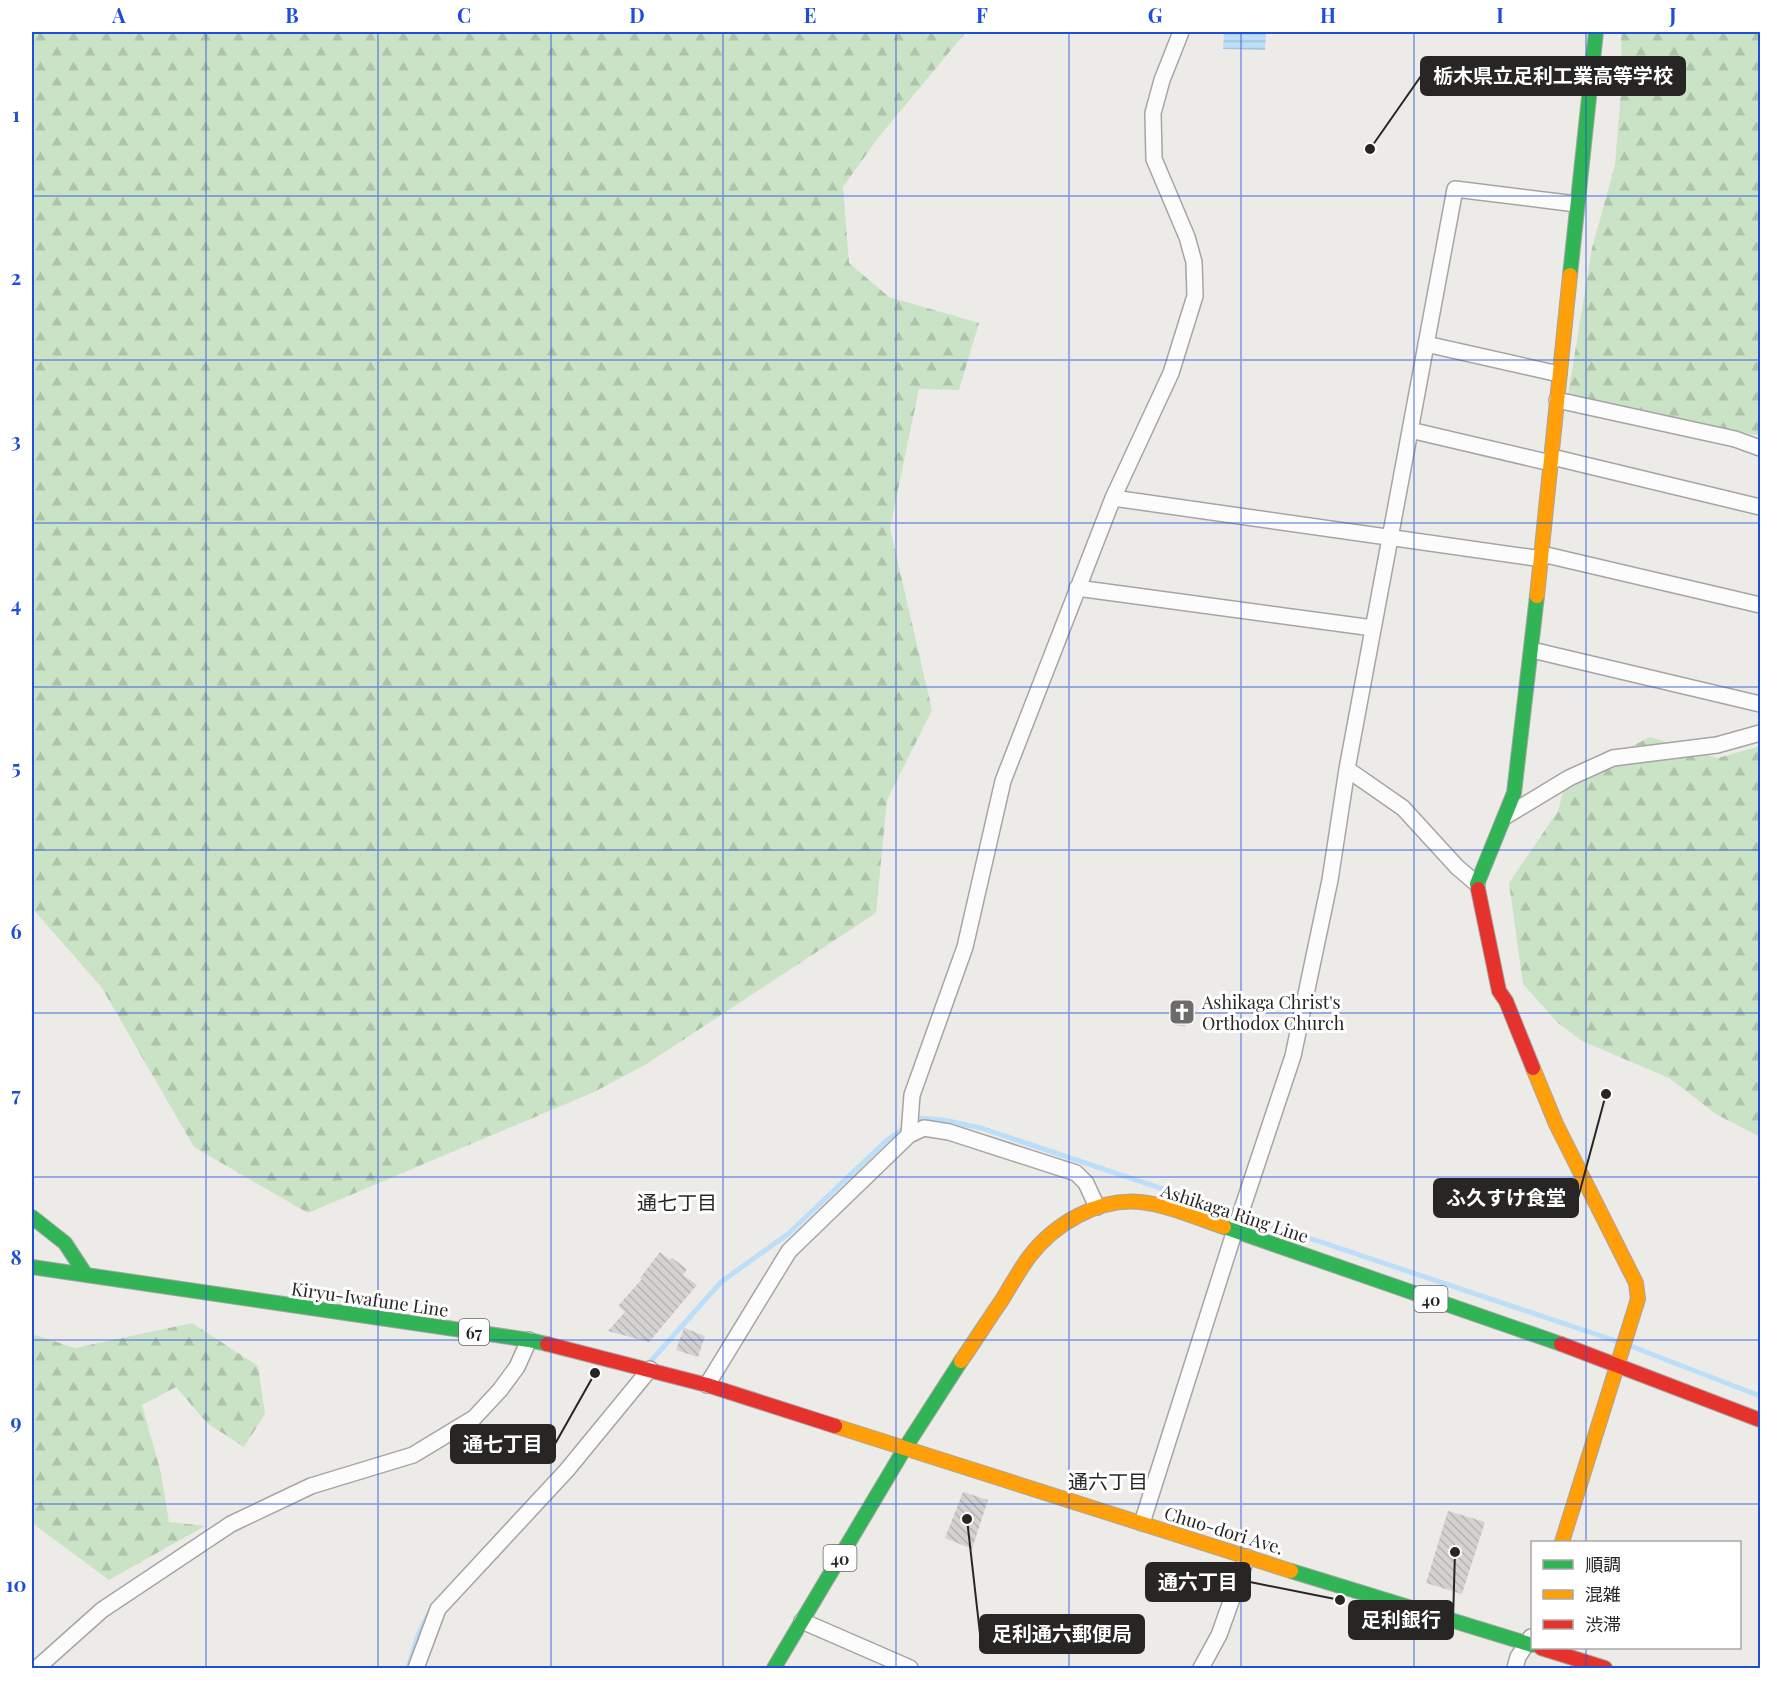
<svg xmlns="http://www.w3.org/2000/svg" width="1792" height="1700" viewBox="0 0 1792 1700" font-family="'Playfair Display','Noto Sans JP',serif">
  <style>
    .forest { fill: url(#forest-firs) }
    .water { fill: url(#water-rules) }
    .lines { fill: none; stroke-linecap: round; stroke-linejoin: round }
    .stream { stroke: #bddef8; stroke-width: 5 }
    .building { fill: url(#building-back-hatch) }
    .street-casing { stroke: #a7a5a3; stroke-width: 18 }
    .fast-casing { stroke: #a7a5a3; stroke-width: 16 }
    .slow-casing { stroke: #a7a5a3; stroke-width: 16 }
    .jam-casing { stroke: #a7a5a3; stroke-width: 16 }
    .street { stroke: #fcfcfc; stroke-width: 15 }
    .fast { stroke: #30b455; stroke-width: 14 }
    .slow { stroke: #ff9f0a; stroke-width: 14 }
    .jam { stroke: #e5322d; stroke-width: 14 }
    .grid { fill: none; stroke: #1d4ed8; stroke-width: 1.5; stroke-opacity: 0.55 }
    .labels { text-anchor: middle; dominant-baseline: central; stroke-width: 6; stroke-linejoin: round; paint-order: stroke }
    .shield { fill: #fff; stroke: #686766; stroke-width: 1.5 }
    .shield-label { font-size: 16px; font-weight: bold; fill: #282624 }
    .poi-label { font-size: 18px; fill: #282624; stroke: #fff; text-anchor: start }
    .street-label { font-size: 18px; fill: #282624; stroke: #fff }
    .neighbourhood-label { font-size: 20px; fill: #282624; stroke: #fff }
    .leader { fill: none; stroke: #282624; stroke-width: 2 }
    .callout-dot { fill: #282624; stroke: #fff; stroke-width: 2 }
    .callout { fill: #282624; stroke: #282624; stroke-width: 2 }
    .callout-label { font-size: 20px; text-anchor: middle; font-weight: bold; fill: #fff }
    .neatline { fill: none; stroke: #1d4ed8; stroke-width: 2 }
    .grid-label { font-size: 20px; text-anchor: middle; font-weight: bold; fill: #1d4ed8 }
  </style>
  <defs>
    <pattern id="forest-firs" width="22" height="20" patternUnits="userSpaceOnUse" patternTransform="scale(1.5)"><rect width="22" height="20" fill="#cae3c6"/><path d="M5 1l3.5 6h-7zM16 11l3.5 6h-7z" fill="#aec3aa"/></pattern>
    <pattern id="water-rules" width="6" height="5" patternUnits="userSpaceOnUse" patternTransform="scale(1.5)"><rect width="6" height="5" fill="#bddef8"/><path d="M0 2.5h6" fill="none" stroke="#a2bed4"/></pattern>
    <pattern id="building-back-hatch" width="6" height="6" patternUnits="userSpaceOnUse" patternTransform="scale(1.5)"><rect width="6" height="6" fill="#d3d2d1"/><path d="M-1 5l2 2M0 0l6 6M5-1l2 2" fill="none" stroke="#b5b4b3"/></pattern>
  </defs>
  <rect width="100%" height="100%" fill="#edebe8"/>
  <path class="forest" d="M32,32H966L878,138L843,187L849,263L889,297L979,323L959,390L919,389L890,528L932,710L887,800L876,913L645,1065L594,1092L308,1213L194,1147L102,988L32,908Z
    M1621,32H1760V436L1568,395L1592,248L1615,165L1622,79Z
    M1650,737L1718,758L1760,746V1137L1716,1114L1669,1078L1582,1041L1558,1023L1523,984L1509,883L1558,811L1566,780Z
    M192,1323L258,1366L265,1414L244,1447L207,1423L176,1387L142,1405L161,1473L169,1522L205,1526L109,1580L32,1523V1334L75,1348Z"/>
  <path class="water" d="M1224,32H1266L1265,50L1223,49Z"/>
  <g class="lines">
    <path class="stream" d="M1628,1345L1760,1396
      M650,1362L721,1282L788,1234L887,1140L919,1118L943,1120L981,1128L1619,1342
      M408,1668L418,1635L432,1607"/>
  </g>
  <path class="building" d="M1178,1005L1190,1008L1185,1027L1173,1024Z
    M660,1252L670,1260L672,1258L687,1269L683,1275L697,1285L649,1342L608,1331L625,1312L618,1306L642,1279L640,1278Z
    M684,1328L705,1336L698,1357L676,1350Z
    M963,1492L988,1500L972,1549L945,1538Z
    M1448,1511L1485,1522L1462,1594L1426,1583Z"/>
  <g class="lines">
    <g class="street-casing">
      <path id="street" d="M1426,344L1559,374
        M1557,400L1735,439L1760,448
        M1410,430L1551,463
        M1552,457L1760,507
        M1113,498L1542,559
        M1542,554L1760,605
        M1077,588L1373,628
        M1532,650L1760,704
        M1347,769L1403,808L1457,867L1477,884
        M1506,816L1569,778L1613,758L1717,745L1760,733
        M909,1135L912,1095L965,947L1003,781L1113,498L1171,373L1195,296L1194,262L1187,237L1154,159L1153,113L1162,80L1181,32
        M707,1385L789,1251L909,1135L924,1128L949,1132L1076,1173L1086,1183L1097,1207
        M1142,1523L1235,1230L1293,1056L1330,880L1347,769L1455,189L1576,204
        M802,1621L910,1668
        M37,1668L102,1610L231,1524L311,1486L413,1455L474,1418L500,1390L517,1367L529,1340
        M416,1668L438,1609L567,1470L650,1369
        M1201,1668L1219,1635L1247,1557
        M1515,1668L1518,1657L1531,1637"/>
    </g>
    <g class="fast-casing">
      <path id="fast" d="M1570,275L1596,32
        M1478,889L1477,884L1514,793L1537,596
        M32,1217L65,1243L86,1275
        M1224,1227L1561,1344
        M32,1267L529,1340L547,1344
        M1291,1571L1532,1645
        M774,1668L905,1448L961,1361"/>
    </g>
    <g class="slow-casing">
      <path id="slow" d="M1537,596L1570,275
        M1533,1068L1556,1124L1636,1283L1638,1299L1562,1542
        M961,1361C975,1341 988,1320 1002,1300C1011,1285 1019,1271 1029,1257C1054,1224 1098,1198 1140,1202C1169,1205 1197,1218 1224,1227
        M835,1426L1291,1571"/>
    </g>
    <g class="jam-casing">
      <path id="jam" d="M1478,889L1499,991L1506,1001L1533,1068
        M547,1344L707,1385L835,1426
        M1561,1344L1760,1420
        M1541,1648L1605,1668"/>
    </g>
    <use href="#street" class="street"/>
    <use href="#fast" class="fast"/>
    <use href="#slow" class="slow"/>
    <use href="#jam" class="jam"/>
  </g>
  <path class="grid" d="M206,32V1668M378,32V1668M551,32V1668M723,32V1668M896,32V1668M1069,32V1668M1241,32V1668M1414,32V1668M1586,32V1542M32,196H1760M32,360H1760M32,523H1760M32,687H1760M32,850H1760M32,1013H1760M32,1177H1760M32,1340H1760M32,1504H1760M1586,1648V1668"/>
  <defs>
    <g id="church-square" transform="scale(1.35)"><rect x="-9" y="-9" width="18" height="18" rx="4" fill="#6d6b69" stroke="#fff"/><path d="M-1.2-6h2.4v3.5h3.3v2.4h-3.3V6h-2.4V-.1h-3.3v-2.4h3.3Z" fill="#fff"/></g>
  </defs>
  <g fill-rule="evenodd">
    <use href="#church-square" x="1182" y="1012"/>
  </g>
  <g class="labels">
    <g class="shield">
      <rect x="1414.5" y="1286" width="33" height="26" rx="4.5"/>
      <rect x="459" y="1319" width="30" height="26" rx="4.5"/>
      <rect x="823.5" y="1545" width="33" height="26" rx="4.5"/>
    </g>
    <g class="shield-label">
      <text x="1431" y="1299">40</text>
      <text x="474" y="1332">67</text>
      <text x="840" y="1558">40</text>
    </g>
    <g class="poi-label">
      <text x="1202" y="1002">Ashikaga Christ's<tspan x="1202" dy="21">Orthodox Church</tspan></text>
    </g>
    <g class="street-label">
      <text transform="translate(1235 1213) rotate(18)">Ashikaga Ring Line</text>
      <text transform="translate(370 1299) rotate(8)">Kiryu-Iwafune Line</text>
      <text transform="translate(1224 1530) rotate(17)">Chuo-dori Ave.</text>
    </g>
    <g class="neighbourhood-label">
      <text x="677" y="1201">通七丁目</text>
      <text x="1108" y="1480">通六丁目</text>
    </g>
  </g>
  <path class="leader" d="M1370 149L1421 76M1606 1094L1578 1198M595 1373L555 1444M1340 1600L1250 1582M1455 1552L1453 1620M967 1519L980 1634"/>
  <g class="callout-dot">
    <circle cx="1370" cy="149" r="6"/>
    <circle cx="1606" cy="1094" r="6"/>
    <circle cx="595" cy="1373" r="6"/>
    <circle cx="1340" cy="1600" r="6"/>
    <circle cx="1455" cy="1552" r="6"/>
    <circle cx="967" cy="1519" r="6"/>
  </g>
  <g class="callout">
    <rect x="1421" y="57" width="264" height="38" rx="6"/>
    <rect x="1434" y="1179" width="144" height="38" rx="6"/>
    <rect x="451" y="1425" width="104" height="38" rx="6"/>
    <rect x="1146" y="1563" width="104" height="38" rx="6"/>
    <rect x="1349" y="1601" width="104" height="38" rx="6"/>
    <rect x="980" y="1615" width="164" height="38" rx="6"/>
  </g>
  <g class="callout-label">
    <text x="1553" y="83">栃木県立足利工業高等学校</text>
    <text x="1506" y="1205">ふ久すけ食堂</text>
    <text x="503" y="1451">通七丁目</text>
    <text x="1198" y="1589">通六丁目</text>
    <text x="1401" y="1627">足利銀行</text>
    <text x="1062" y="1641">足利通六郵便局</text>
  </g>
  <rect width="1792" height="1700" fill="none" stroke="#ffffff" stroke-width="66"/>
  <rect x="1531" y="1541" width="210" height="108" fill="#ffffff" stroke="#a9a8a7" stroke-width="1.5"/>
  <rect x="1543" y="1560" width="30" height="9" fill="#30b455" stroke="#a9a8a7" stroke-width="1.5"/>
  <text x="1585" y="1571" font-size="18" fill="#282624">順調</text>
  <rect x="1543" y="1590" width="30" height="9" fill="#ff9f0a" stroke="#a9a8a7" stroke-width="1.5"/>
  <text x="1585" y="1601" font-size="18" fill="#282624">混雑</text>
  <rect x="1543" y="1620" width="30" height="9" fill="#e5322d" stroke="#a9a8a7" stroke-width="1.5"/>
  <text x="1585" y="1631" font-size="18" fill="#282624">渋滞</text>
  <rect x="33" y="33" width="1726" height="1634" class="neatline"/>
  <g class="grid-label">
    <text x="119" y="23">A</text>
    <text x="292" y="23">B</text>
    <text x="464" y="23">C</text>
    <text x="637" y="23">D</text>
    <text x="810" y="23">E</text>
    <text x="982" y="23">F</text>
    <text x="1155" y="23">G</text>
    <text x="1328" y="23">H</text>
    <text x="1500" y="23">I</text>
    <text x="1673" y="23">J</text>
    <text x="16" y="122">1</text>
    <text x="16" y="285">2</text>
    <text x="16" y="448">3</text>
    <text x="16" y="612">4</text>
    <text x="16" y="775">5</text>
    <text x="16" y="939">6</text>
    <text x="16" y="1102">7</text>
    <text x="16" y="1265">8</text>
    <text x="16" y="1429">9</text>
    <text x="16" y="1592">10</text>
  </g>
</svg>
